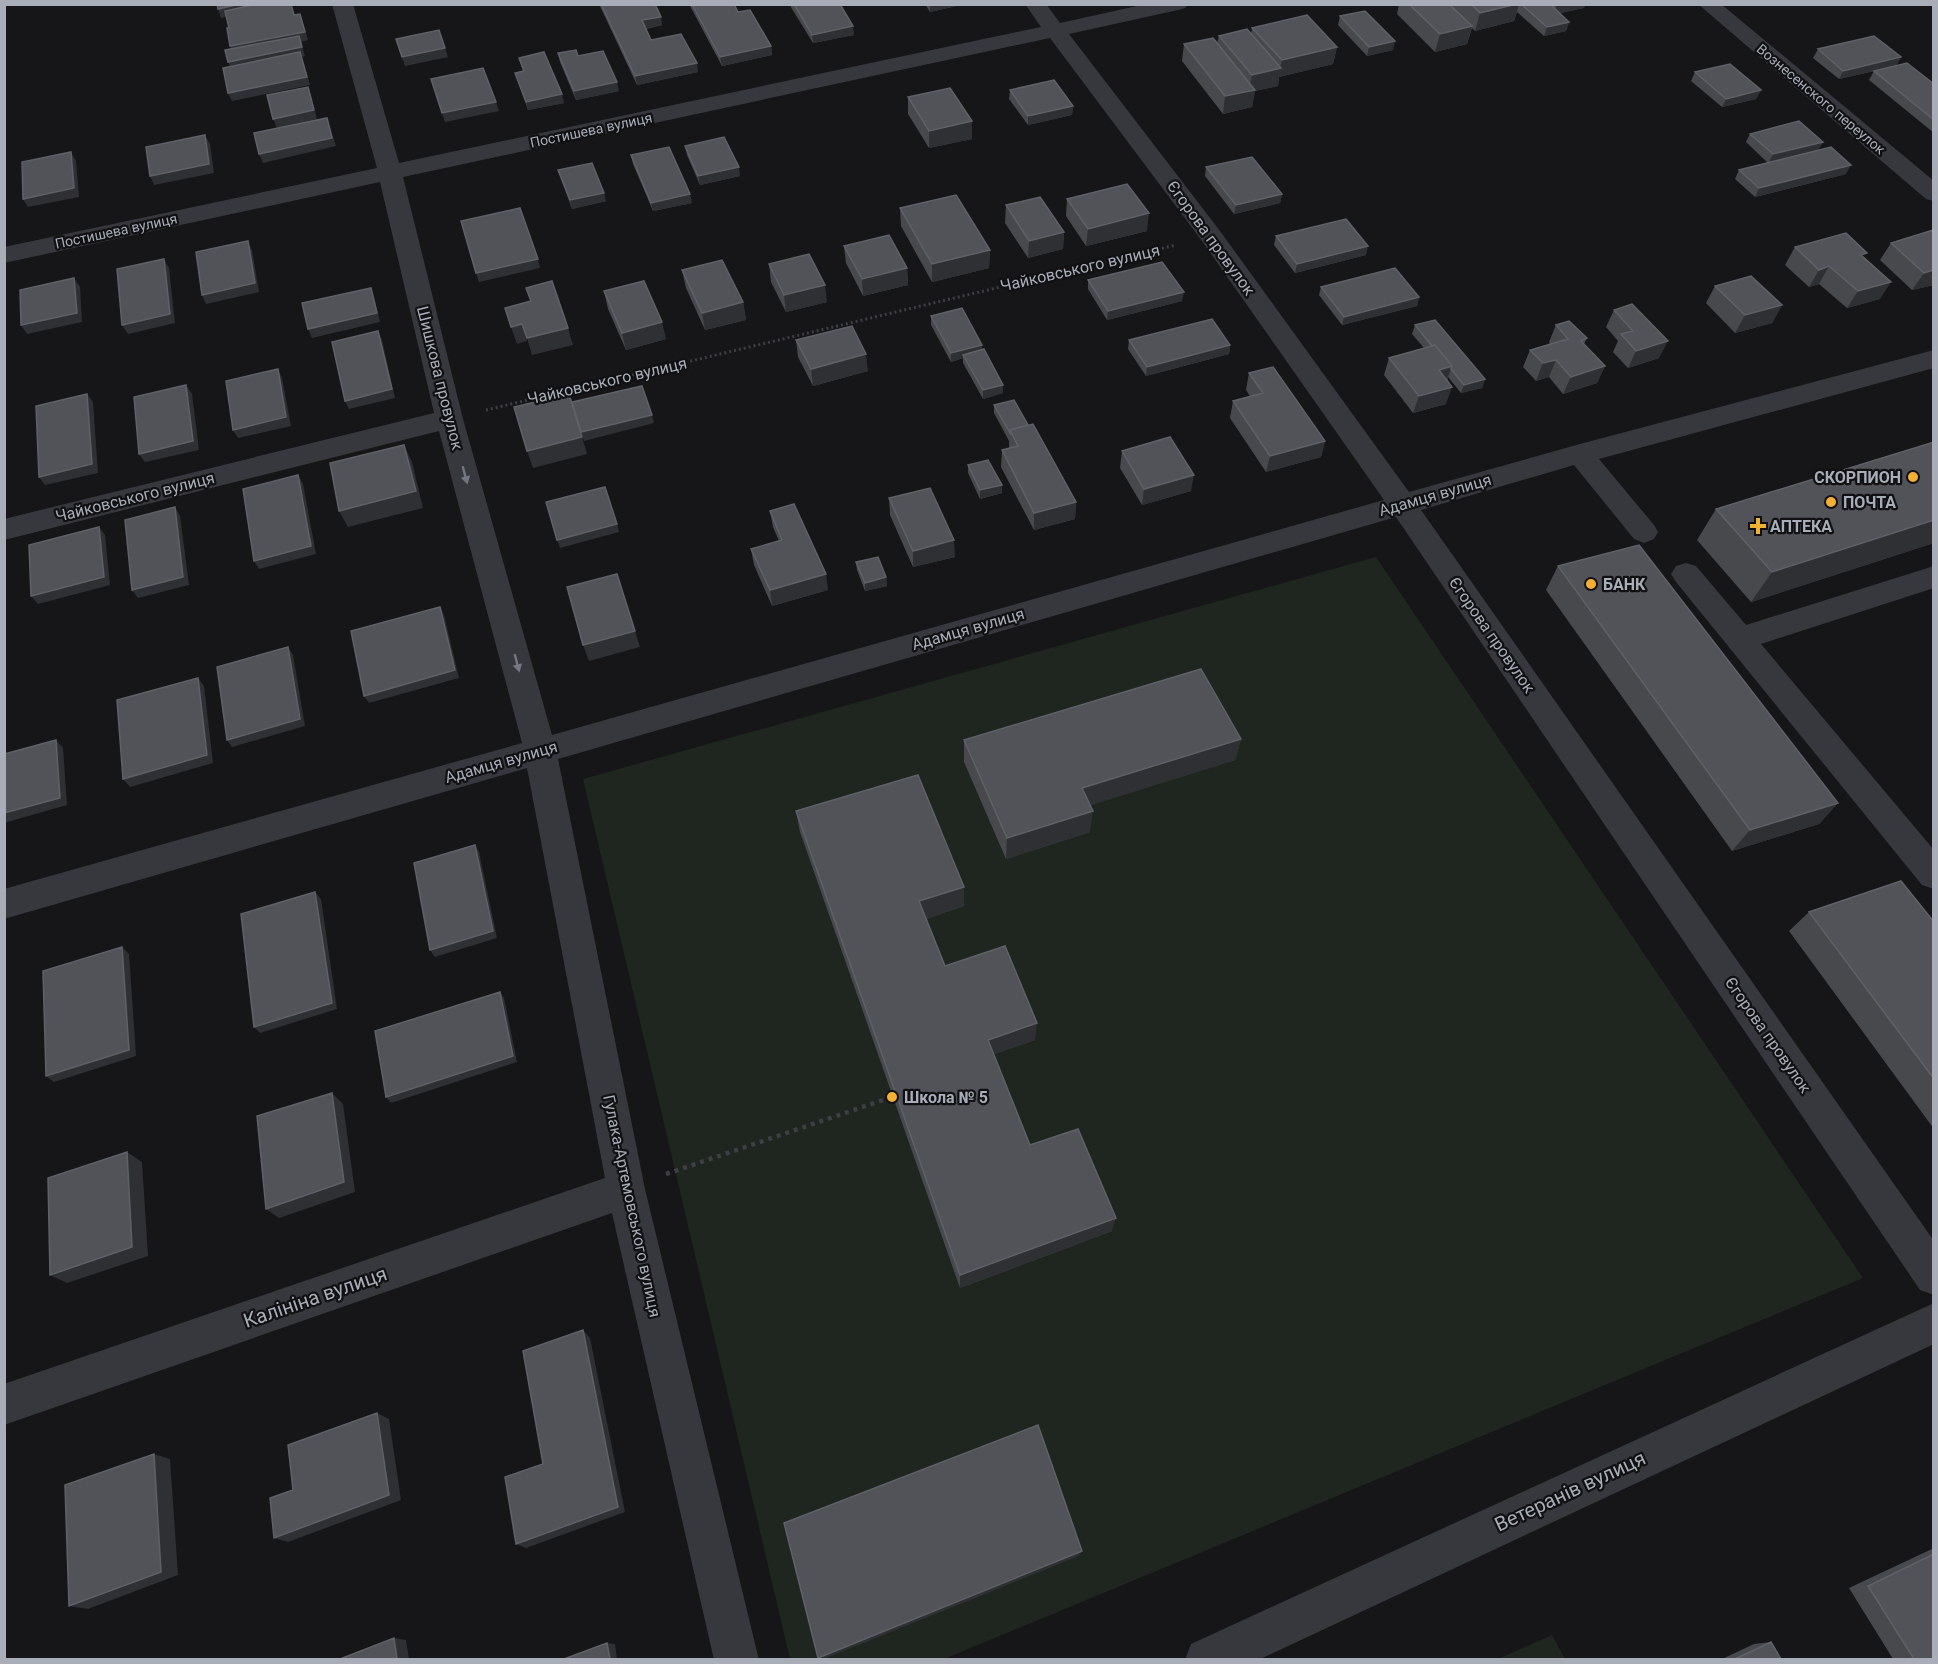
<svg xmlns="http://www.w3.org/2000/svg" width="1938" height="1664" viewBox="0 0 1938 1664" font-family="Roboto,sans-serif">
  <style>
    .green { fill: #1e261f }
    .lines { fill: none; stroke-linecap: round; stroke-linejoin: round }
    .path-far1 { stroke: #3d3f44; stroke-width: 3; stroke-dasharray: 2 3; stroke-linecap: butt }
    .path { stroke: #3d3f44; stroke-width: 4.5; stroke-dasharray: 4 5; stroke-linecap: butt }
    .minor { fill: #37383d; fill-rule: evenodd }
    .wall { fill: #47494d }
    .shaded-wall { fill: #2f3033 }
    .building { fill: #525359; stroke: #5f6168; stroke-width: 1.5 }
    .oneway { fill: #757881 }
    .poi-dot { fill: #f2b134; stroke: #111113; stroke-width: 2 }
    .labels { text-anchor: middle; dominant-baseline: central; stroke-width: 4.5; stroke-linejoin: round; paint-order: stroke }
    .far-street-label { font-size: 14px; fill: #a8adb8; stroke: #111113 }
    .street-label { font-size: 16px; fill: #a8adb8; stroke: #111113 }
    .poi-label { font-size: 16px; font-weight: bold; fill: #a8adb8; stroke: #111113; text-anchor: start }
    .near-street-label { font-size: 20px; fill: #a8adb8; stroke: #111113 }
  </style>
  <rect width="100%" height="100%" fill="#161618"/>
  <path class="green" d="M1376,557L1863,1278L944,1659H790L583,779Z
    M1552,1635L1565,1659H1498Z"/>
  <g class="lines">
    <path class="path-far1" d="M486,410L1176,245"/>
    <path class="path" d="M666,1174L892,1097"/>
    <path class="minor" d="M332,4H353L399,163L1041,27L1025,4H1046L1060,23L1146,4H1188L1185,8L1178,10L1069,34L1220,231L1409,492L1580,444L1934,350V368L1599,459L1654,525L1658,532L1654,539L1644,543L1634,539L1574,465L1421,510L1934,1241V1295L1920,1290L1396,517L558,759L645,1189L759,1660H714L612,1213L4,1425V1384L605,1178L527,768L4,919V889L522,743L439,431L4,540V519L434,413L380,182L4,263V247L377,168ZM1050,38L1202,241L1384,500L552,735L463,419L403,177Z
      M1698,4H1721L1934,181V201L1926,199Z
      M1686,563L1696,566L1746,625L1934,566V588L1761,644L1934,850V889L1922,885L1676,582L1671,574L1676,566Z
      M1934,1303V1344L1258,1660H1185L1191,1644Z"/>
  </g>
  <path class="wall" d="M599,4H655L662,25L646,29L651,40L698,72L637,85Z
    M689,4H734L738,12L771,46L772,55L722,66Z
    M789,4H840L854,35L813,43Z
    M925,4H965L930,12Z
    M1399,4H1585L1584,8L1559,13L1569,22L1566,31L1544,36L1517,12L1514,21L1475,31L1472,28L1467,44L1435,52L1397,14Z
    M1340,16L1393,50L1367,56L1338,25Z
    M1252,28L1337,47L1333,64L1279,77L1278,86L1255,91L1252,107L1223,114L1182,61L1184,44L1217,43L1219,36L1251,34Z
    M1818,49L1901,57L1896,66L1839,79L1813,58Z
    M558,53L578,56L619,91L576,100L560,62Z
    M519,58L564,103L528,110L515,73L523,71Z
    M1874,71L1934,84V133L1869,80Z
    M1695,72L1761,90L1756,99L1722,107L1691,81Z
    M1010,90L1073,106L1072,115L1028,125L1009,99Z
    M908,97L972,121V139L929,148L908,114Z
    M1750,134L1823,142L1818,150L1846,174L1755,197L1735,179L1739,170L1768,163L1746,142Z
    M685,146L740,176L700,185L687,155Z
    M631,155L692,203L653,211L633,164Z
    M1206,167L1282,194L1280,203L1234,214L1205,176Z
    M558,170L606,201L572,209Z
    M1067,199L1147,231L1086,246L1066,216Z
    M1006,205L1064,232L1063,249L1028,258L1005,223Z
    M900,208L990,250L989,268L932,282L901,226Z
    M1933,230L1934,285L1912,290L1880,260L1891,243Z
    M1276,236L1366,255L1295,273L1274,245Z
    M844,246L907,268L908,285L863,296L846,263Z
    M1795,247L1864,258L1880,299L1847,308L1819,284L1809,287L1785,265Z
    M769,264L827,302L786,312L771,282Z
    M682,270L743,302L746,320L705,330L686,288Z
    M1088,280L1182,301L1107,320L1088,289Z
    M1715,286L1782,305L1772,323L1735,333L1706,303Z
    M1321,287L1419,297L1417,306L1342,325L1319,295Z
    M604,291L666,339L626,350L608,309Z
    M1614,310L1659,358L1628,368L1613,352L1618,341L1606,327Z
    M931,316L982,345V350L1003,385V393L983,399L963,363V358L951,362L931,325Z
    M1415,325L1485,379L1482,388L1461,393L1448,377L1446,404L1413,413L1384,375L1389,358L1424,348L1412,334Z
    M1556,325L1587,338L1584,344L1605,366L1597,383L1563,394L1549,377L1536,381L1523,367L1530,350L1550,344L1549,342Z
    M796,340L868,371L813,386L798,357Z
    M1129,340L1230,345L1229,354L1146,376L1128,349Z
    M1249,373L1325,441L1321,457L1266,472L1230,418L1233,401L1250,396L1246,390Z
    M994,405L1028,425L1076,502L1075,519L1034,530L1001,467L1002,450L1009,448V441L994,413Z
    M1934,442V543L1751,602L1697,540L1716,509Z
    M1122,451L1191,491L1142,505L1120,468Z
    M968,465L1002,493L980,499L968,473Z
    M889,498L955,557L913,567L890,515Z
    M770,511L828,590L772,606L754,565L751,549L779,541L773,527Z
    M856,562L886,577L887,586L865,591L857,570Z
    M1558,566L1838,803L1819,824L1732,851L1546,590Z
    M1241,739L1235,760L1090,805V832L1006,859L964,762V740Z
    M796,811L964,906L926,919L945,966L1035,1040L994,1054L1030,1145L1112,1231L960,1288L800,832Z
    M1809,912L1934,922V1129L1789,931Z
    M1934,1548V1659H1893L1849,1588Z
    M1771,1642L1781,1659H1722L1754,1644Z"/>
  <path class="shaded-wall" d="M240,4H289L221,18L218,9Z
    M930,4H965L930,12Z
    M1517,4H1519L1514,21L1475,31L1480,13Z
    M1557,4H1585L1584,8L1553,15Z
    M300,14L303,23L308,40L301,42L305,56L302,57L310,85L232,101L228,93L232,71L228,62L234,55L230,46Z
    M661,17L662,25L643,29L642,20Z
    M1569,22L1566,31L1544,36L1547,27Z
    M853,26L854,35L813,43L812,35Z
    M1472,26L1467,44L1435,52L1440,34Z
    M1395,41L1393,50L1367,56L1369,47Z
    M771,46L772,55L722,66L720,57Z
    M1337,47L1333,64L1279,77L1278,86L1255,91L1252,107L1223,114L1225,96L1249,91L1252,75L1280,68L1282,60Z
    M445,48L448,57L405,66L402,57Z
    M1901,57L1896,66L1839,79L1843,71Z
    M697,63L698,72L637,85L635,76Z
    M617,82L619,91L576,100L574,91Z
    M308,87L311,96L317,119L277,128L273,119Z
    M1761,90L1756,99L1722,107L1726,99Z
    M562,94L564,103L528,110L526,102Z
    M496,102L499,111L445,122L442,113Z
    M1073,106L1072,115L1028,125V116Z
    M327,118L336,146L263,163L259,154Z
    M972,121V139L929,148V131Z
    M205,135L210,144L214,173L154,185L150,176Z
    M1823,142L1818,150L1769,163L1773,154Z
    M71,152L76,161L79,197L28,207L23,199Z
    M1851,165L1846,174L1755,197L1759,188Z
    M739,167L740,176L700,185L698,176Z
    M604,193L606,201L572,209L570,200Z
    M690,194L692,203L653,211L651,203Z
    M1282,194L1280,203L1234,214L1236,205Z
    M1149,213L1147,231L1086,246L1088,229Z
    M1064,232L1063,249L1028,258L1029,241Z
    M248,241L252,250L259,292L206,304L202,295Z
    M1368,246L1366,255L1295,273L1297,264Z
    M990,250L989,268L932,282V264Z
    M164,259L169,268L175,323L128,334L122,325Z
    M538,259L540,268L479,282L476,273Z
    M1829,266L1819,284L1809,287L1819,270Z
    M907,268L908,285L863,296L862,279Z
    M1934,270V285L1912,290L1924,273Z
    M74,278L80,287L82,322L27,334L21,325Z
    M1891,282L1880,299L1847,308L1858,291Z
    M825,285L827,302L786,312L784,295Z
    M371,288L374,297L380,322L312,338L308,329Z
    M1184,292L1182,301L1107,320L1108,311Z
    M1419,297L1417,306L1342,325L1344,317Z
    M743,302L746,320L705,330L702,313Z
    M1782,305L1772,323L1735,333L1745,315Z
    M662,322L666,339L626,350L622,333Z
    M522,324L527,341L517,344L511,327Z
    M568,328L573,345L532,355L527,338Z
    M378,331L382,340L395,398L349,409L345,401Z
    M1668,341L1659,358L1628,368L1636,351Z
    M982,345V354L963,355V358L951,362V353Z
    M1230,345L1229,354L1146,376L1147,367Z
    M866,354L868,371L813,386L811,369Z
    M1556,360L1549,377L1536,381L1543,363Z
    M1452,366L1446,383L1439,370Z
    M1605,366L1597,383L1563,394L1571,377Z
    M278,369L282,378L291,426L238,438L233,430Z
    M1485,379L1482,388L1461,393L1464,385Z
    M186,385L192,394L199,450L145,462L139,454Z
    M1003,385V393L983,399V390Z
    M1452,387L1446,404L1413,413L1419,396Z
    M87,394L93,402L98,473L45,485L39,477Z
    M652,415L654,423L584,441L581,432Z
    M582,437L587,454L533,468L527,451Z
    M1325,441L1321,457L1266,472L1270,456Z
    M404,445L412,462L423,508L348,527L339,511Z
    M298,475L303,484L316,554L259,569L254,561Z
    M1194,475L1191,491L1142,505L1144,489Z
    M1002,485V493L980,499V490Z
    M1076,502L1075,519L1034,530V513Z
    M175,507L180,516L189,585L138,598L132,590Z
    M1934,520V543L1751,602L1772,572Z
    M617,524L619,532L560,548L557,540Z
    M99,527L105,535L110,585L38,604L31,596Z
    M954,540L955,557L913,567V551Z
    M826,574L828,590L772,606L770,590Z
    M886,577L887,586L865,591V583Z
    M440,607L444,615L459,678L369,703L364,696Z
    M635,631L640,647L589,661L583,645Z
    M288,647L293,655L305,726L232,747L227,740Z
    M198,678L204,686L213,763L130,787L123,779Z
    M1241,739L1235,760L1079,809L1082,788Z
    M56,740L63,748L67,805L4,823V813Z
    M1838,803L1819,824L1732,851L1750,830Z
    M1093,811L1090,832L1006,859L1007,838Z
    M475,845L479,852L497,938L435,957L430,950Z
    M964,887V906L920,921L919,901Z
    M315,892L321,899L337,1009L260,1033L254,1027Z
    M122,947L129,954L136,1056L54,1082L46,1076Z
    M500,992L504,998L517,1062L391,1103L386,1097Z
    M1037,1023L1035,1040L987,1057L988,1040Z
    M332,1093L343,1104L355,1192L279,1218L266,1209Z
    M127,1152L142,1162L148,1256L67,1283L50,1275Z
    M1116,1218L1112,1231L960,1288V1275Z
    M583,1330L590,1338L625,1512L526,1548L516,1544L618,1507Z
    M377,1413L389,1419L401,1500L288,1542L274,1538Z
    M154,1454L170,1459L178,1575L88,1609L69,1606Z
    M1082,1551L1079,1556L824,1659L818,1658Z
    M394,1638L406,1640L409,1659H397Z
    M607,1643L615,1644L617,1659H610Z"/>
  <path class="building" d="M217,4H240L218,9Z
    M257,4H291L294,15L300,14L305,32L230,46L227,28H229L225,11Z
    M601,4H655L661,17L642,20L651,40L681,34L697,63L635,76Z
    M692,4H734L738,12L750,10L771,46L720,57Z
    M794,4H840L853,26L812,35Z
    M1409,4H1449L1472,26L1440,34Z
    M1471,4H1517L1480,13Z
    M1521,4H1550L1569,22L1547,27Z
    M1365,11L1395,41L1369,47L1340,16Z
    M1307,15L1337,47L1282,60L1252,28Z
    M1247,29L1281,68L1252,75L1219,36Z
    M439,30L445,48L402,57L396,39Z
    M299,36L302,47L228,62L225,50Z
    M1874,36L1901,57L1843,71L1818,49Z
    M1213,38L1255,90L1225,96L1184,44Z
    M576,50L578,56L603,51L617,82L574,91L558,53Z
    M300,52L307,77L228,93L223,68Z
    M544,52L562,94L526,102L515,73L524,71L519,58Z
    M1907,63L1934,84V120L1874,71Z
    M1730,64L1761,90L1726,99L1695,72Z
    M483,68L496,102L442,113L431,79Z
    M1054,80L1073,106L1028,116L1010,90Z
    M308,87L314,110L273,119L267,95Z
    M950,88L972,121L929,131L908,97Z
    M327,118L332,138L259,154L254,133Z
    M1799,121L1823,142L1773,154L1750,134Z
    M205,135L209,164L150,176L146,147Z
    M724,137L739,167L698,176L685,146Z
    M669,147L690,194L651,203L631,155Z
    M1831,147L1851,165L1759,188L1739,170Z
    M71,152L74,188L23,199L22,162Z
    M1252,157L1282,194L1236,205L1206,167Z
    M592,163L604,193L570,200L558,170Z
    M1127,184L1149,213L1088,229L1067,199Z
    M956,195L990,250L932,264L900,208Z
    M1040,197L1064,232L1029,241L1006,205Z
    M520,208L538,259L476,273L461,221Z
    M1346,219L1368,246L1297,264L1276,236Z
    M1933,230L1934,270L1924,273L1891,243Z
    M1846,233L1867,253L1861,255L1891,282L1858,291L1829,266L1819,270L1795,247Z
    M889,235L907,268L862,279L844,246Z
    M248,241L255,283L202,295L196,252Z
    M809,254L825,285L784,295L769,264Z
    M164,259L170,314L122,325L117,269Z
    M722,260L743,302L702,313L682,270Z
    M1162,262L1184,292L1108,311L1088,280Z
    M1395,268L1419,297L1344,317L1321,287Z
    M1751,276L1782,305L1745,315L1715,286Z
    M74,278L77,313L21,325L20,290Z
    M552,281L568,328L527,338L522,324L511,327L505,308L531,301L526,288Z
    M644,281L662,322L622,333L604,291Z
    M371,288L377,313L308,329L302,303Z
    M1632,304L1668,341L1636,351L1621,334L1633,331L1614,310Z
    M962,308L982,345L951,353L931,316Z
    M1212,319L1230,345L1147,367L1129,340Z
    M1435,320L1485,379L1464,385L1451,369L1452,366L1435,345L1432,346L1415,325Z
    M1569,321L1587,338L1581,341L1605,366L1571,377L1556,360L1543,363L1530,350L1568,339L1556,325Z
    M852,326L866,354L811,369L796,340Z
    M378,331L392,389L345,401L332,342Z
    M1435,345L1452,366L1439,370L1452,387L1419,396L1389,358Z
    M984,349L1003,385L983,390L963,355Z
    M1273,367L1325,441L1270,456L1233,401L1263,393L1249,373Z
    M278,369L286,417L233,430L226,381Z
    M186,385L193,441L139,454L134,397Z
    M642,386L652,415L581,432L572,402Z
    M87,394L92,464L39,477L36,406Z
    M569,394L582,437L527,451L514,407Z
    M1014,400L1028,425L1010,430V433L994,405Z
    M1033,424L1076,502L1034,513L1002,450L1018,446L1010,430Z
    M1170,437L1194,475L1144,489L1122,451Z
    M1934,442V520L1772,572L1716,509Z
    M404,445L416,491L339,511L330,463Z
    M988,460L1002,485L980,490L968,465Z
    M298,475L311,546L254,561L243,489Z
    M605,487L617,524L557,540L546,502Z
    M930,488L954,540L913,551L889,498Z
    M794,504L826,574L770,590L751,549L782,540L770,511Z
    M175,507L183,577L132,590L125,520Z
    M99,527L104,577L31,596L29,545Z
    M1639,545L1838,803L1750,830L1558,566Z
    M878,557L886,577L865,583L856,562Z
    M617,574L635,631L583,645L567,587Z
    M440,607L455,670L364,696L351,631Z
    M288,647L300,719L227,740L217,667Z
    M1201,669L1241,739L1082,788L1093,811L1007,838L964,740Z
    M198,678L207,755L123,779L117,700Z
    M56,740L60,798L4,813V754Z
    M918,775L964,887L919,901L945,966L1005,946L1037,1023L988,1040L1030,1145L1078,1129L1116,1218L960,1275L796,811Z
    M475,845L493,931L430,950L414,863Z
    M1901,881L1934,922V1079L1809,912Z
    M315,892L332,1003L254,1027L241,914Z
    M122,947L129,1050L46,1076L43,971Z
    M500,992L513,1056L386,1097L375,1031Z
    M332,1093L344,1182L266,1209L257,1116Z
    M127,1152L132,1247L50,1275L48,1178Z
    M583,1330L618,1507L516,1544L505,1477L543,1464L523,1351Z
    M377,1413L389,1495L274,1538L270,1498L293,1490L288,1445Z
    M1038,1425L1082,1551L818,1658L784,1523Z
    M154,1454L161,1572L69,1606L65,1485Z
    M1934,1554V1659H1914L1868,1586Z
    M394,1638L397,1659H340Z
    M1771,1642L1781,1659H1735Z
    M607,1643L610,1659H564Z"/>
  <defs><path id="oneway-solid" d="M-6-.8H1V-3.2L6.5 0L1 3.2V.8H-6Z" transform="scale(1.5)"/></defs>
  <g class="oneway">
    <use href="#oneway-solid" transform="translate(465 475) rotate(75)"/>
    <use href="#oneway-solid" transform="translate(517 663) rotate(75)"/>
  </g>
  <g class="poi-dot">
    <circle cx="1913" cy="477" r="6"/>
    <circle cx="1831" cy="502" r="6"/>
    <path d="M1755 517h6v6h6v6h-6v6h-6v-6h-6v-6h6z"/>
    <circle cx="1591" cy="584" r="6"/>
    <circle cx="892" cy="1097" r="6"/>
  </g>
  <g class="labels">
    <g class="far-street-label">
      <text transform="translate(1821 99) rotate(40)">Вознесенского переулок</text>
      <text transform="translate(591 130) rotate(-12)">Постишева вулиця</text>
      <text transform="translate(116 231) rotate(-12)">Постишева вулиця</text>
    </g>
    <g class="street-label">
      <text transform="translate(1211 238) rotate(54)">Єгорова провулок</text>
      <text transform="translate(1080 268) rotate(-13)">Чайковського вулиця</text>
      <text transform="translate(440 378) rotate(76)">Шишкова провулок</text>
      <text transform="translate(607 381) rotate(-13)">Чайковського вулиця</text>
      <text transform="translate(1435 495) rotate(-16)">Адамця вулиця</text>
      <text transform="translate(135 497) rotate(-14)">Чайковського вулиця</text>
      <text transform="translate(968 629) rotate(-16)">Адамця вулиця</text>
      <text transform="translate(1492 635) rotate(55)">Єгорова провулок</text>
      <text transform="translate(501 762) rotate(-16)">Адамця вулиця</text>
      <text transform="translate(1768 1035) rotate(55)">Єгорова провулок</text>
      <text transform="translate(632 1206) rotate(78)">Гулака-Артемовського вулиця</text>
    </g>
    <g class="poi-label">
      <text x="1901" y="477" text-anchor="end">СКОРПИОН</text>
      <text x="1843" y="502">ПОЧТА</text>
      <text x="1770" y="526">АПТЕКА</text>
      <text x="1603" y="584">БАНК</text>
      <text x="904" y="1097">Школа № 5</text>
    </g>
    <g class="near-street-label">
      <text transform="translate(315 1297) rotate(-19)">Калініна вулиця</text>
      <text transform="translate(1570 1491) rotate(-25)">Ветеранів вулиця</text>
    </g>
  </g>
  <rect width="1938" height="1664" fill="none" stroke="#a8adb8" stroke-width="12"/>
</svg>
